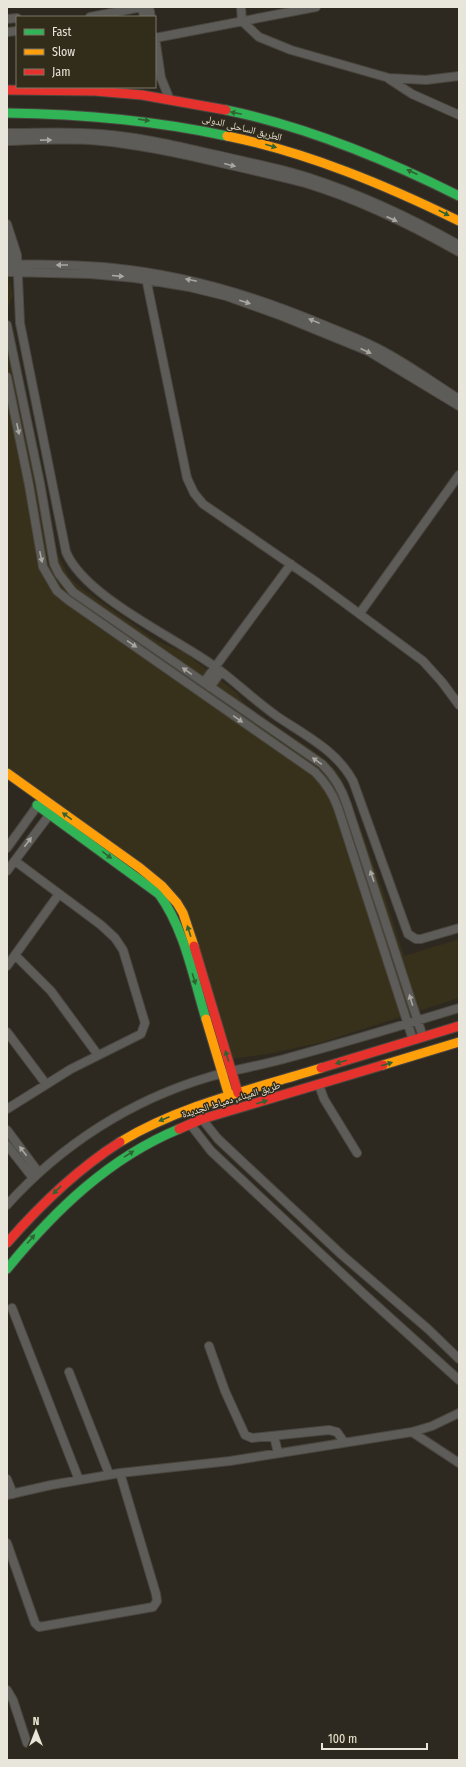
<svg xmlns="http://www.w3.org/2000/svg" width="466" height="1767" viewBox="0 0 466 1767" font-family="'Fira Sans Condensed','Noto Naskh Arabic',sans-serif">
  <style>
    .built { fill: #37301a }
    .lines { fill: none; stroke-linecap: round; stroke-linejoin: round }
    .street-casing { stroke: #4a463f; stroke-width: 10 }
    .fast-casing { stroke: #4a463f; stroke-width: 11 }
    .slow-casing { stroke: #4a463f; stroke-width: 11 }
    .jam-casing { stroke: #4a463f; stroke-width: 11 }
    .street { stroke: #5d5c58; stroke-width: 8 }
    .fast { stroke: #30b455; stroke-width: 9 }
    .slow { stroke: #ff9f0a; stroke-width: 9 }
    .jam { stroke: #e5322d; stroke-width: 9 }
    .oneway { fill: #316232 }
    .oneway2 { fill: #a9a7a0 }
    .labels { text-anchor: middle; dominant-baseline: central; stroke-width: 3; stroke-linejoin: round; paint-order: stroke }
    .street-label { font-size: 10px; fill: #e8e5da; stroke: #322c1b }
  </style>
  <rect width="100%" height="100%" fill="#2d2920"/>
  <path class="built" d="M7,265L13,296L7,310Z
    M7,314L58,555L69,577L81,588L157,641L185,653L237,693L242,701L250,708L321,756L333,767L341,778L348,793L382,888L404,956L459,939V998L323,1042L268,1054L223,1060L178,915L7,778Z"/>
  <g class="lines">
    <g class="street-casing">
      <path id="street" d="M142,7L144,17
        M149,7L151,17
        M241,7L242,21L259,37L291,50L389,78L426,80L459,76
        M90,17L142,7
        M7,19L17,18
        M7,32L17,31
        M155,37L161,78L170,100
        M155,38L316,7
        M389,79L412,94L459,115
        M7,133C38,133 70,131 101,134C140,137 178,146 217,155C247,162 278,168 307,177C360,194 411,218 459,245
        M7,141C38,140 70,138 101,141C143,145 184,154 225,164C252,170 279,176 305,183C358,199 411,225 459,252
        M7,224L17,255L20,323L66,552C85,597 174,637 214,666C236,682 255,701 278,717C305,735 337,751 353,781L408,934L416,939H421L459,928
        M7,245L11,257L16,264
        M7,264C42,265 78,264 113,268C185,275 252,295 319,323C338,331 358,338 377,348C405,362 432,382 459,399
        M7,272L90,274L135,278L189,287L226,296L282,316L368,351L459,406
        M142,272L147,283L187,478L194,493L203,504L315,581L423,661L442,682L459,705
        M7,325L40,483L54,564L59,574L73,592L322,764C334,776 342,789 347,805L423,1037
        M7,377L29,485L43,567L57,591L68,600L315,772C326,783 333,794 338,808L413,1040
        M360,613L459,475
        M204,682L291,564
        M210,687L221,672
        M7,848L38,805
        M7,871L50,814
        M15,955L51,991L98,1055
        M7,966L59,894
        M7,1032L46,1084
        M319,1085L324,1099L357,1153
        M7,1109L71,1069L141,1034L145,1023L123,950L115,938L101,925L15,861
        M202,1119L218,1139L342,1255L428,1329L459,1359
        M190,1124L211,1151L366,1296L459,1380
        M7,1130L39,1173
        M7,1145L33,1178
        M7,1205C61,1145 131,1100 209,1077C236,1069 264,1065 291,1057C347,1042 403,1025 459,1008
        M12,1308L79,1480
        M209,1346L225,1391L245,1435L252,1438L329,1430L337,1432L344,1442
        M69,1372L109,1474
        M412,1432L459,1463
        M274,1436L278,1453
        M7,1479L13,1494
        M7,1495L51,1485L120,1473L230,1461L412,1432L432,1426L459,1413
        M7,1543L35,1623L39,1627L153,1607L157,1601L156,1594L120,1473
        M7,1690L13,1700L27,1743"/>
    </g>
    <g class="fast-casing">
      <path id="fast" d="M226,110C308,127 385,159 459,196
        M7,113C84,114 152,120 227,136
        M37,805L159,894C185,930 193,977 206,1019
        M7,1269C55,1210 109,1158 179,1129"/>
    </g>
    <g class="slow-casing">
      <path id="slow" d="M227,136C309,153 385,185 459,221
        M7,773L140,868L162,886L177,903L183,913L194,946
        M206,1019L229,1096
        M383,1065L459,1042
        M120,1142C181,1105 254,1089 321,1068"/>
    </g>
    <g class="jam-casing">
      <path id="jam" d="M7,90L95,91L142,95L226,110
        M194,946L238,1093
        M321,1068L459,1026
        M179,1129L202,1119L383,1065
        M7,1243C41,1204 76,1170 120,1142"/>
    </g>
    <use href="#street" class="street"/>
    <use href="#fast" class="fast"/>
    <use href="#slow" class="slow"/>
    <use href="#jam" class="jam"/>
  </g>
  <defs><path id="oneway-solid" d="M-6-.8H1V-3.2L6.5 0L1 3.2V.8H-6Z"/></defs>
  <g class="oneway">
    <use href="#oneway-solid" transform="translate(236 113) rotate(-168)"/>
    <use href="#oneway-solid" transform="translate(144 120) rotate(8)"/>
    <use href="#oneway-solid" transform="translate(271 146) rotate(16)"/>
    <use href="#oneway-solid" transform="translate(412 172) rotate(-155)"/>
    <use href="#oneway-solid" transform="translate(444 213) rotate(27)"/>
    <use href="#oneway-solid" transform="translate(67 816) rotate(-144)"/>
    <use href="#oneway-solid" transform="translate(107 855) rotate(36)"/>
    <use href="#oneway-solid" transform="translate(189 931) rotate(-108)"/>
    <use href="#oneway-solid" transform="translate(194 979) rotate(73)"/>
    <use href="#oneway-solid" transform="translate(227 1056) rotate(-107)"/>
    <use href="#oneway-solid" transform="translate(341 1062) rotate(163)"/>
    <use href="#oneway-solid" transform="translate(387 1064) rotate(-17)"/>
    <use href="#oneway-solid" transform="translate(262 1102) rotate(-16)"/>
    <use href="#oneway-solid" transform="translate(164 1119) rotate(157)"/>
    <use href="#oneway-solid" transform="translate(129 1154) rotate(-32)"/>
    <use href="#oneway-solid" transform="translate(57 1190) rotate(136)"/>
    <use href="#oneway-solid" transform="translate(31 1239) rotate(-49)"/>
  </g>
  <g class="oneway2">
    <use href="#oneway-solid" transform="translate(46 140) rotate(-1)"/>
    <use href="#oneway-solid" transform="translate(230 165) rotate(14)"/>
    <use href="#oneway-solid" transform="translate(392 219) rotate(25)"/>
    <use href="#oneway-solid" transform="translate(62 265) rotate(-180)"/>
    <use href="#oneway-solid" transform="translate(118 276) rotate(5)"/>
    <use href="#oneway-solid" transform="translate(191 280) rotate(-168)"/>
    <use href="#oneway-solid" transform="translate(245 302) rotate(18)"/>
    <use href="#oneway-solid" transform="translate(314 321) rotate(-158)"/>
    <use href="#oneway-solid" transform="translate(366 351) rotate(25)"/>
    <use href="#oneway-solid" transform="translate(18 429) rotate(78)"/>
    <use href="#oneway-solid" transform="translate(41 557) rotate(78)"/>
    <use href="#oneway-solid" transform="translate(132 644) rotate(35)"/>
    <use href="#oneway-solid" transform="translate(187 671) rotate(-145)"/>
    <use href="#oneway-solid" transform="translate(238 719) rotate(35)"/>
    <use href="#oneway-solid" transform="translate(317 761) rotate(-145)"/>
    <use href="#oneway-solid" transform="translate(28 842) rotate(-53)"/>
    <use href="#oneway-solid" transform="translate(372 876) rotate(-109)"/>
    <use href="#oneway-solid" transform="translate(411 1000) rotate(-107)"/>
    <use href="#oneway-solid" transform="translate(23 1151) rotate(-127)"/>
  </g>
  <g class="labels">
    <g class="street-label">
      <text transform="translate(242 128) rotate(14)">الطريق الساحلى الدولى</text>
      <text transform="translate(231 1100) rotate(-17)">طريق الميناء, دمياط الجديدة</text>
    </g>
  </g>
  <rect width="466" height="1767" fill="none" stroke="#e8e5da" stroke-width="16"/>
  <rect x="16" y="16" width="140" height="72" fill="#322c1b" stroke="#7b7667"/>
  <rect x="24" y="29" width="20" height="6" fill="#30b455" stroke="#7b7667"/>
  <text x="52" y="36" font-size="12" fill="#e8e5da">Fast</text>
  <rect x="24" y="49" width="20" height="6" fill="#ff9f0a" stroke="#7b7667"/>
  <text x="52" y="56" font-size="12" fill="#e8e5da">Slow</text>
  <rect x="24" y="69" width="20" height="6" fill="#e5322d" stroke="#7b7667"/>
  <text x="52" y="76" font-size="12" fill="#e8e5da">Jam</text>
  <g transform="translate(36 1731)" stroke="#322c1b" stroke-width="3" paint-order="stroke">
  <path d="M0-3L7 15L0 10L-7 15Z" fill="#e8e5da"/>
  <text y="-6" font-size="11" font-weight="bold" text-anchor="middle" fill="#e8e5da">N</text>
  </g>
  <path d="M322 1743v6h105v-6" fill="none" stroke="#e8e5da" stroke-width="2"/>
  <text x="328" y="1743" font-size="12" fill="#e8e5da" stroke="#322c1b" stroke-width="3" paint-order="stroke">100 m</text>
</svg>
